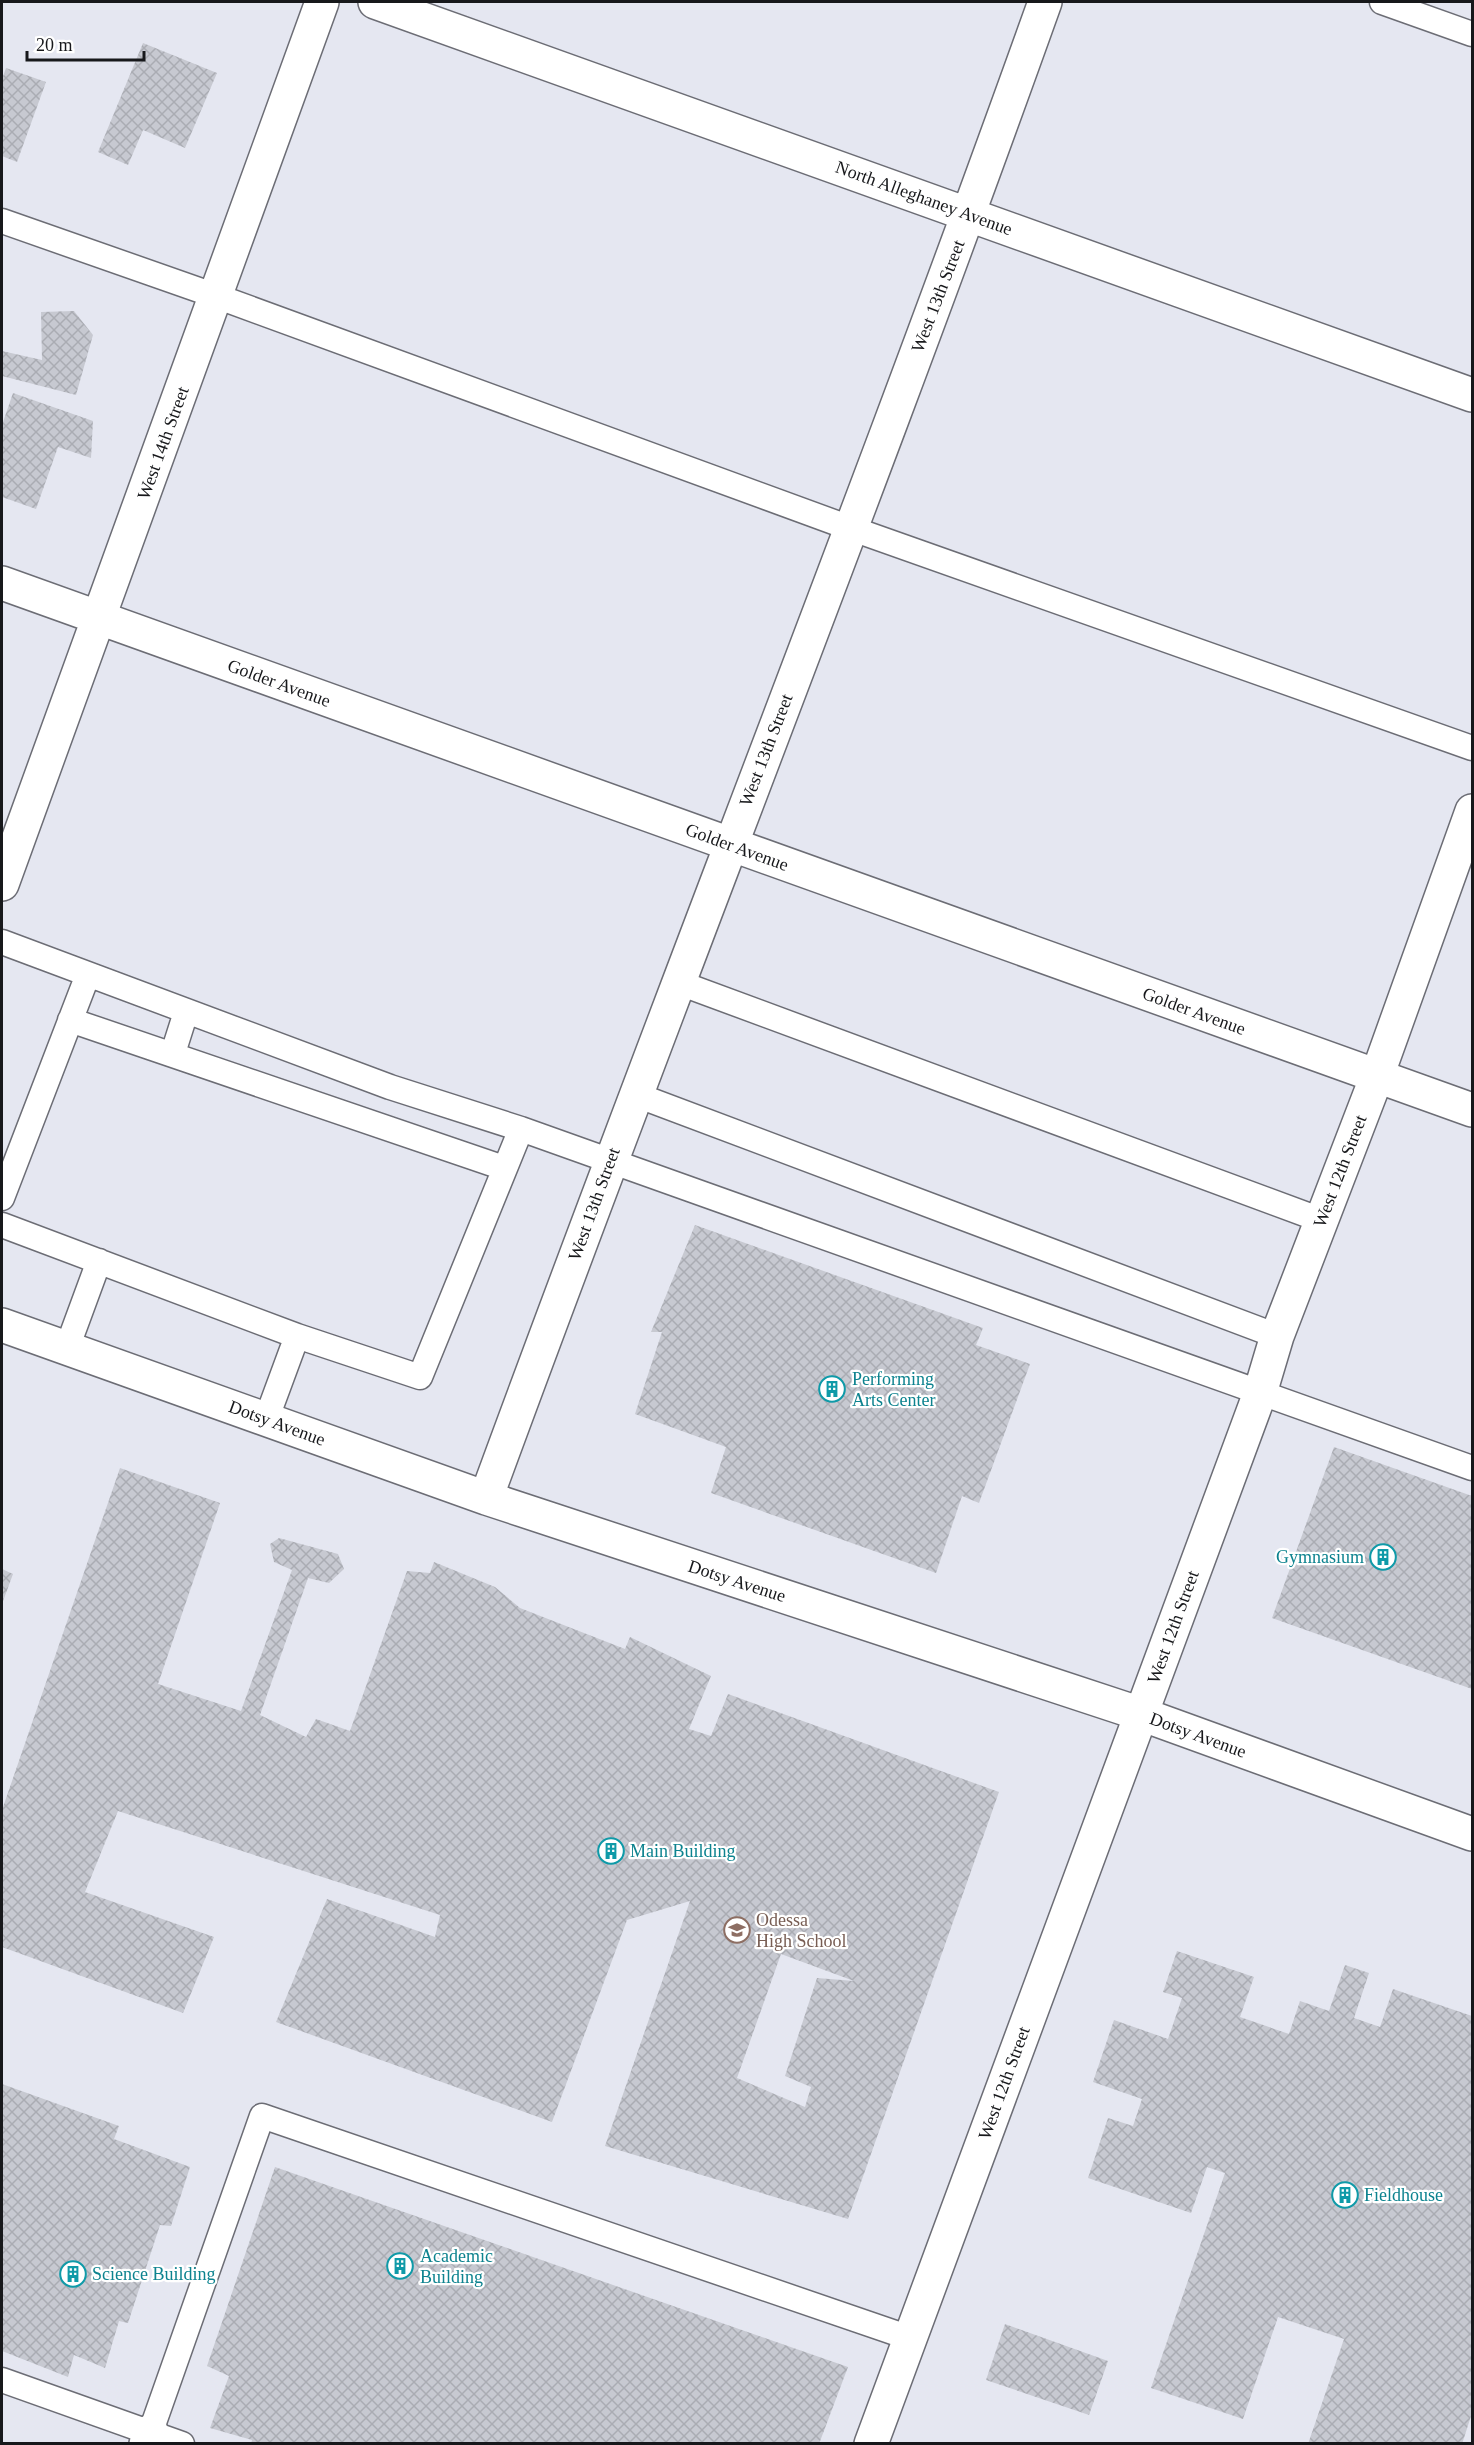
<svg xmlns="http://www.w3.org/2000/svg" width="1474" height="2445" viewBox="0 0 1474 2445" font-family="'Times New Roman',serif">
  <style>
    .building { fill: url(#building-cross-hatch); fill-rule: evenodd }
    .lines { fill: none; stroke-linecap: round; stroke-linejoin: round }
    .lane-casing { stroke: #6c6d75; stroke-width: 27 }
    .street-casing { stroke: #6c6d75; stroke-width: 36 }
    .secondary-casing { stroke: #6c6d75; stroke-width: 36 }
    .lane { stroke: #fff; stroke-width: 24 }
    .street { stroke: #fff; stroke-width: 33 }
    .secondary { stroke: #fff; stroke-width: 33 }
    .labels { text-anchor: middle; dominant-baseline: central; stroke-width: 4.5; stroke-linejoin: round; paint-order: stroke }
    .street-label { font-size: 18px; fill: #17181b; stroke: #fff }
    .culture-label { font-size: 18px; fill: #0d838f; stroke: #fff; text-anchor: start }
    .education-label { font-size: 18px; fill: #785e54; stroke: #fff; text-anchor: start }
  </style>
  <defs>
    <pattern id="building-cross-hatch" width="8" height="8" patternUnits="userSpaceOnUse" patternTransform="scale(1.5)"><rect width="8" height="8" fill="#c7c9d1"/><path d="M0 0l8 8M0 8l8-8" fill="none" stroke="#aaacb3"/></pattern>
  </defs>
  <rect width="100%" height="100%" fill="#e5e7f1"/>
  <path class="building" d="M143,43L217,73L185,148L143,130L128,165L98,152Z
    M6,68L46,82L17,162L2,156V79Z
    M74,311L93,335L76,395L2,376V351L42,360L41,312Z
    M13,393L93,421L91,458L58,447L36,509L2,497V425Z
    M695,1225L983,1328L976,1345L1030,1364L979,1503L962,1496L936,1573L711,1493L726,1447L635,1414L662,1332H651Z
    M1334,1447L1472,1496V1689L1272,1618Z
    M120,1468L220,1503L158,1684L241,1711L292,1570L274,1562L270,1544L279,1538L338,1554L344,1569L329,1583L308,1578L260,1715L306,1737L316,1719L350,1731L407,1571L430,1573L434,1562L495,1587L520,1608L625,1649L630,1637L711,1676L689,1729L711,1736L728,1694L999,1792L848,2219L605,2146L690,1901L627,1920L552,2122L276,2022L327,1899L435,1937L440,1915L118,1811L85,1892L214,1937L183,2013L2,1947V1810ZM781,1954L854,1981L817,1978L785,2076L811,2087L805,2107L737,2078Z
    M2,1569L13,1574L2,1604Z
    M1177,1951L1254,1977L1240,2017L1289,2034L1300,2001L1329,2011L1345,1965L1369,1973L1354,2018L1380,2027L1393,1989L1472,2016V2413L1462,2444H1308L1344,2339L1278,2317L1243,2419L1151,2388L1225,2173L1207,2167L1191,2213L1088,2178L1108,2118L1133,2126L1142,2099L1093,2082L1114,2020L1168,2039L1182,1998L1163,1992Z
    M2,2084L119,2126L114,2139L190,2167L171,2226L160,2225L128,2323L119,2321L105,2368L74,2355L68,2377L2,2351Z
    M275,2167L848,2367L819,2444H251L252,2440L210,2428L229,2376L207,2366Z
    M1005,2324L1108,2361L1089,2415L986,2380Z"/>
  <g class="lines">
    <g class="lane-casing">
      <path id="lane" d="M1382,2L1472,34
        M2,221L216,296L850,528L1472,748
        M2,942L390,1087L521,1129L1472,1468
        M677,982L1321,1220
        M70,1020L504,1168
        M173,1053L186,1012
        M634,1094L1277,1336
        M2,1198L87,977
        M2,1225L297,1336L420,1377L521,1129
        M67,1348L99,1261
        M266,1420L297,1336
        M2,2380L182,2444
        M151,2431L262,2116L910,2338"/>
    </g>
    <g class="street-casing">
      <path id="street" d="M375,2L1472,395
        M2,1325L486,1498L1141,1714L1472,1834
        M486,1498C669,998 866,503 1045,2
        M146,2444L151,2431
        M871,2444L1260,1393L1277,1336L1377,1076L1472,811"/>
    </g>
    <g class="secondary-casing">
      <path id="secondary" d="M2,583L1472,1110
        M2,884L322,2"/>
    </g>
    <use href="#lane" class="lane"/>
    <use href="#street" class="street"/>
    <use href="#secondary" class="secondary"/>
  </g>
  <defs>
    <g id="building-ring" transform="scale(1.35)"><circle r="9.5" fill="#fff" stroke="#0f9aa8" stroke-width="1.5"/><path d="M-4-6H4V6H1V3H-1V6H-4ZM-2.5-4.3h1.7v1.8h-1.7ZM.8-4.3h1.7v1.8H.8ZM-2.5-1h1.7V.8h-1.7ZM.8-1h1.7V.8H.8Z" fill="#0f9aa8"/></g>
    <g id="school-ring" transform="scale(1.35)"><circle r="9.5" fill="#fff" stroke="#8d6e63" stroke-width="1.5"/><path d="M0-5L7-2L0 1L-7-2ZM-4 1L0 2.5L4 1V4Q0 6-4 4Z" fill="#8d6e63"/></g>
  </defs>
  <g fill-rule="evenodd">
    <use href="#building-ring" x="832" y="1389"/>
    <use href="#building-ring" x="1383" y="1557"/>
    <use href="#building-ring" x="611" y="1851"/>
    <use href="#school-ring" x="737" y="1930"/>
    <use href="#building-ring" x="1345" y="2195"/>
    <use href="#building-ring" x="400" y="2266"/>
    <use href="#building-ring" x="73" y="2274"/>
  </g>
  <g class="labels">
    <g class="street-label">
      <text transform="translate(924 198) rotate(20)">North Alleghaney Avenue</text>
      <text transform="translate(938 296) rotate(-69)">West 13th Street</text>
      <text transform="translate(163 443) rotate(-70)">West 14th Street</text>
      <text transform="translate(279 683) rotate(20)">Golder Avenue</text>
      <text transform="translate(766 750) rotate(-69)">West 13th Street</text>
      <text transform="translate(737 847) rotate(20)">Golder Avenue</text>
      <text transform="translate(1194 1011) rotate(20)">Golder Avenue</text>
      <text transform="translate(1340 1171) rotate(-69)">West 12th Street</text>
      <text transform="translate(594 1204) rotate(-70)">West 13th Street</text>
      <text transform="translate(277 1423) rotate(20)">Dotsy Avenue</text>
      <text transform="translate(737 1581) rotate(18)">Dotsy Avenue</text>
      <text transform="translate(1173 1627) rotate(-70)">West 12th Street</text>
      <text transform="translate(1198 1735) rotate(20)">Dotsy Avenue</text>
      <text transform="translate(1004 2083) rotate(-70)">West 12th Street</text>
    </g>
    <g class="culture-label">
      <text x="852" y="1379">Performing<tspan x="852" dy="21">Arts Center</tspan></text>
      <text x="1364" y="1557" text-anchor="end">Gymnasium</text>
      <text x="630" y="1851">Main Building</text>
      <text x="1364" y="2195">Fieldhouse</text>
      <text x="420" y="2256">Academic<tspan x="420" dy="21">Building</tspan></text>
      <text x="92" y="2274">Science Building</text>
    </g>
    <g class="education-label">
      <text x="756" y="1920">Odessa<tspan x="756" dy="21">High School</tspan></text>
    </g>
  </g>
  <rect width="1474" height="2445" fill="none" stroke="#17181b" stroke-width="6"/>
  <path d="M27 51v9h117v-9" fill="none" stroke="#17181b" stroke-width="3"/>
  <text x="36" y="51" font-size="18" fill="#17181b" stroke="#ffffff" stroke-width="4.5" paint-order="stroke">20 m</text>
</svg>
